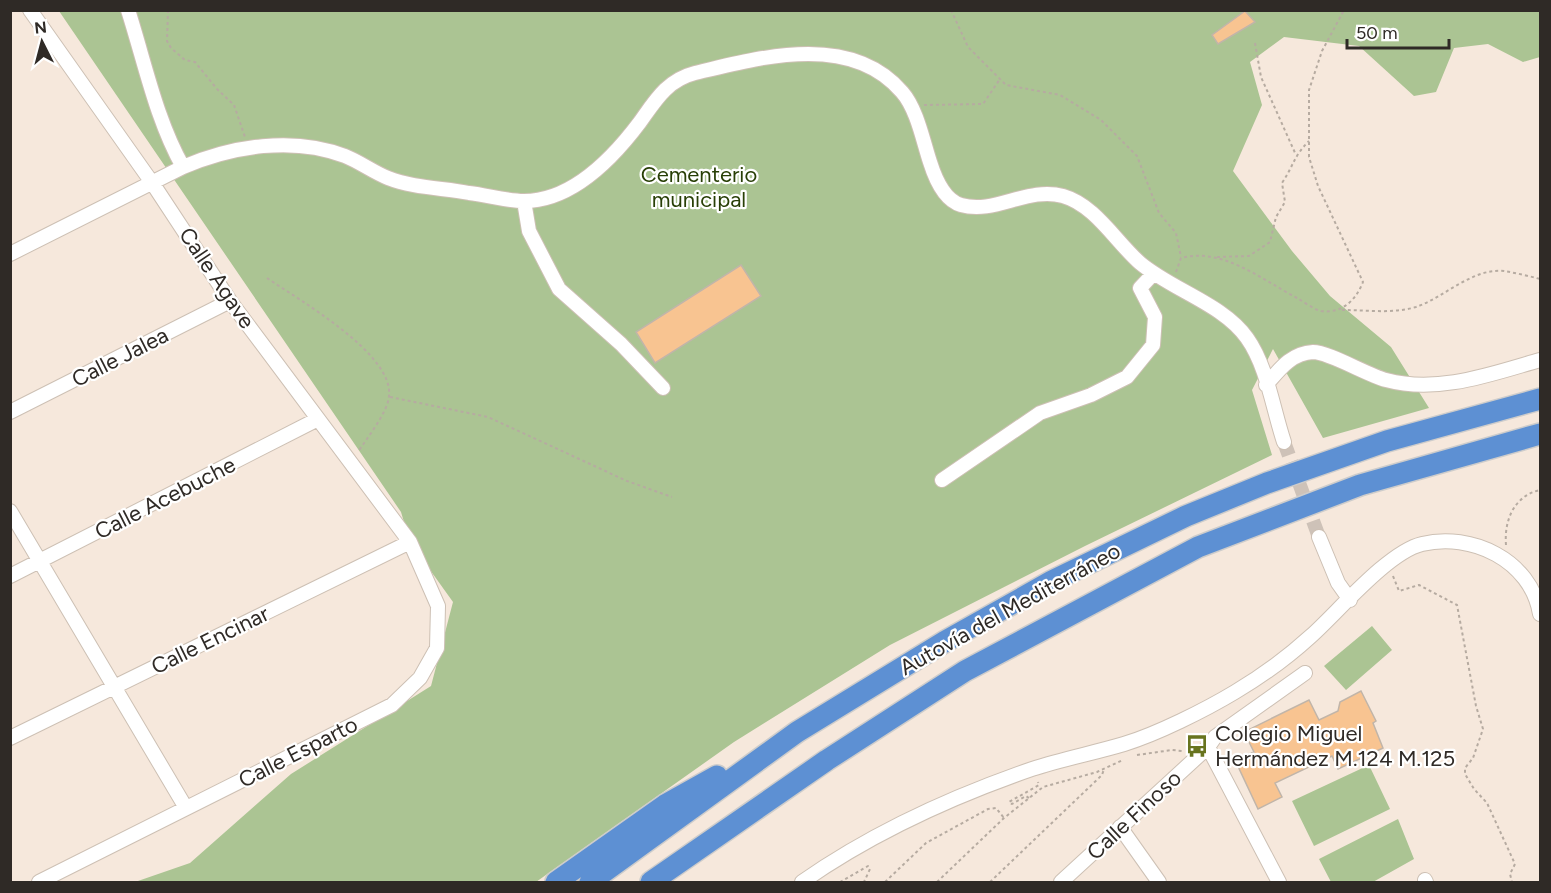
<svg xmlns="http://www.w3.org/2000/svg" width="1551" height="893" viewBox="0 0 1551 893" font-family="Figtree,sans-serif">
  <style>
    .green { fill: #abc493 }
    .building { fill: #f8c491; stroke: #c1b5a9; stroke-width: 1.5 }
    .lines { fill: none; stroke-linecap: round; stroke-linejoin: round }
    .minor-tunnel { stroke: #cec2b8; stroke-width: 14; stroke-dasharray: 14 7; stroke-linecap: butt }
    .minor-casing { stroke: #cdc0b4; stroke-width: 16 }
    .highway-casing { stroke: #cdcccb; stroke-width: 24 }
    .path { stroke: #b6aba1; stroke-width: 2; stroke-dasharray: 3 3; stroke-linecap: butt }
    .minor { stroke: #fff; stroke-width: 14 }
    .highway { stroke: #5d90d3; stroke-width: 21 }
    .labels { text-anchor: middle; dominant-baseline: central; stroke-width: 4.5; stroke-linejoin: round; paint-order: stroke }
    .park-label { font-size: 22px; fill: #283f06; stroke: #fff }
    .street-label { font-size: 22px; fill: #2f2a26; stroke: #fff }
    .poi-label { font-size: 22px; fill: #2f2a26; stroke: #fff; text-anchor: start }
  </style>
  <rect width="100%" height="100%" fill="#f6e8dc"/>
  <path class="green" d="M1540,10V57L1523,62L1488,44L1454,48L1436,92L1414,96L1359,46L1284,37L1250,62L1262,105L1233,171L1292,251L1330,296L1391,347L1429,408L1323,438L1273,349L1252,390L1272,455L1085,546L890,645L734,742L536,882H135L190,863L291,774L431,686L453,602L410,542L401,512L59,11Z
    M1372,626L1392,650L1346,690L1324,666Z
    M1369,765L1390,809L1314,846L1292,801Z
    M1398,819L1414,859L1373,882H1331L1319,859Z"/>
  <path class="building" d="M1245,11L1255,22L1218,44L1212,35Z
    M741,265L761,296L655,363L636,332Z
    M1361,691L1376,721L1373,723L1383,748L1338,769L1332,756L1275,783L1282,797L1258,809L1235,760L1254,752L1244,732L1309,700L1319,720L1338,711L1340,702Z"/>
  <g class="lines">
    <path class="minor-tunnel" d="M1284,442L1319,537"/>
    <g class="minor-casing">
      <path id="minor" d="M30,10L153,184L230,301L410,542L438,606L437,648L420,678L392,705L39,882
        M128,10C145,63 156,119 183,167
        M524,201L529,231L559,289L621,344L663,388
        M10,254L183,167C232,146 293,136 345,156C360,162 373,172 388,178C413,188 443,188 469,193C487,195 506,201 524,201C572,201 613,158 640,122C655,101 667,80 695,73C761,57 851,32 902,92C917,109 923,141 930,162C935,178 944,200 961,205C995,215 1028,186 1063,196C1095,205 1116,242 1140,263C1172,290 1223,304 1247,338C1267,366 1273,409 1284,442
        M1266,385C1279,370 1291,353 1313,352C1329,352 1367,375 1386,380C1438,394 1491,374 1540,360
        M10,412L230,301
        M942,480L1040,413L1091,395L1127,377L1153,345L1155,317L1140,288L1154,273
        M10,511L186,808
        M1319,537L1338,583L1350,600
        M10,576L318,419
        M10,738L410,542
        M1208,747L1279,882
        M1120,827L1159,882
        M1425,880L1426,882
        M802,882C872,833 951,797 1032,769C1062,759 1094,753 1124,744C1157,734 1205,710 1235,692C1262,676 1288,657 1311,636C1338,612 1388,552 1422,544C1471,532 1531,560 1540,614
        M1061,882L1208,747L1215,737L1305,673"/>
    </g>
    <g class="highway-casing">
      <path id="highway" d="M556,882L665,805L717,776
        M590,882L797,732L944,642L1052,581L1186,516L1267,483L1387,441L1540,399
        M651,882L827,760L965,671L1198,547L1360,485L1540,434"/>
    </g>
    <path class="path" d="M168,10L167,41L171,48L185,60L195,62L217,89L234,105L245,137
      M951,10L968,47L1006,85L1060,95L1101,120L1137,156L1159,213L1176,233L1181,257
      M1255,43L1261,77L1296,155
      M924,105L983,104L1000,79
      M1217,257L1249,256L1270,242L1276,217L1285,202L1282,183C1294,165 1293,157 1309,141
      M1176,272L1181,258C1222,247 1261,279 1297,298C1304,302 1313,309 1321,311C1342,314 1356,300 1363,282L1318,186L1309,157V90L1322,51L1344,10
      M267,278C299,300 394,354 389,396C388,412 367,438 358,452
      M1342,310C1366,310 1393,314 1416,307C1445,297 1472,268 1504,271C1516,273 1529,276 1540,279
      M390,397L488,417L627,481L672,497
      M1506,545C1504,520 1514,496 1540,490
      M1393,576L1399,591L1419,585L1457,605L1476,706L1483,729L1473,758L1465,768V774L1474,789L1487,803L1515,864L1510,874L1512,882
      M1137,755L1172,750L1182,751
      M1029,798L1026,796L1012,804L1009,802L1039,785L1038,782
      M840,882L868,866L870,869L864,882
      M885,882L926,843L988,809L996,808L1004,818
      M937,882L1004,818L1043,787L1097,772L1123,760
      M990,882L1102,775L1104,769"/>
    <use href="#minor" class="minor"/>
    <use href="#highway" class="highway"/>
  </g>
  <defs>
    <g id="bus-bare" transform="scale(1.8)"><path d="M-5-6H5V4H4V6H2V4H-2V6H-4V4H-5ZM-3.5-4V0h7V-4ZM-3.5 1.2v1.5H-2V1.2ZM2 1.2v1.5H3.5V1.2Z" fill="#68741f" stroke="#fff" stroke-width="2.5" paint-order="stroke"/></g>
  </defs>
  <g fill-rule="evenodd">
    <use href="#bus-bare" x="1197" y="746"/>
  </g>
  <g class="labels">
    <g class="park-label">
      <text x="699" y="174">Cementerio<tspan x="699" dy="25">municipal</tspan></text>
    </g>
    <g class="street-label">
      <text transform="translate(217 278) rotate(56)">Calle Agave</text>
      <text transform="translate(120 357) rotate(-27)">Calle Jalea</text>
      <text transform="translate(165 498) rotate(-27)">Calle Acebuche</text>
      <text transform="translate(1010 609) rotate(-29)">Autovía del Mediterráneo</text>
      <text transform="translate(210 640) rotate(-26)">Calle Encinar</text>
      <text transform="translate(298 752) rotate(-27)">Calle Esparto</text>
      <text transform="translate(1134 815) rotate(-43)">Calle Finoso</text>
    </g>
    <g class="poi-label">
      <text x="1215" y="733">Colegio Miguel<tspan x="1215" dy="25">Hermández M.124 M.125</tspan></text>
    </g>
  </g>
  <rect width="1551" height="893" fill="none" stroke="#2f2a26" stroke-width="24"/>
  <g transform="translate(42 42) rotate(354)" stroke="#ffffff" stroke-width="4.5" paint-order="stroke">
  <path d="M0-4.5L10 22L0 15L-10 22Z" fill="#2f2a26"/>
  <text y="-9" font-size="16" font-weight="bold" text-anchor="middle" fill="#2f2a26">N</text>
  </g>
  <path d="M1347 39v9h102v-9" fill="none" stroke="#2f2a26" stroke-width="3"/>
  <text x="1356" y="39" font-size="18" fill="#2f2a26" stroke="#ffffff" stroke-width="4.5" paint-order="stroke">50 m</text>
</svg>
